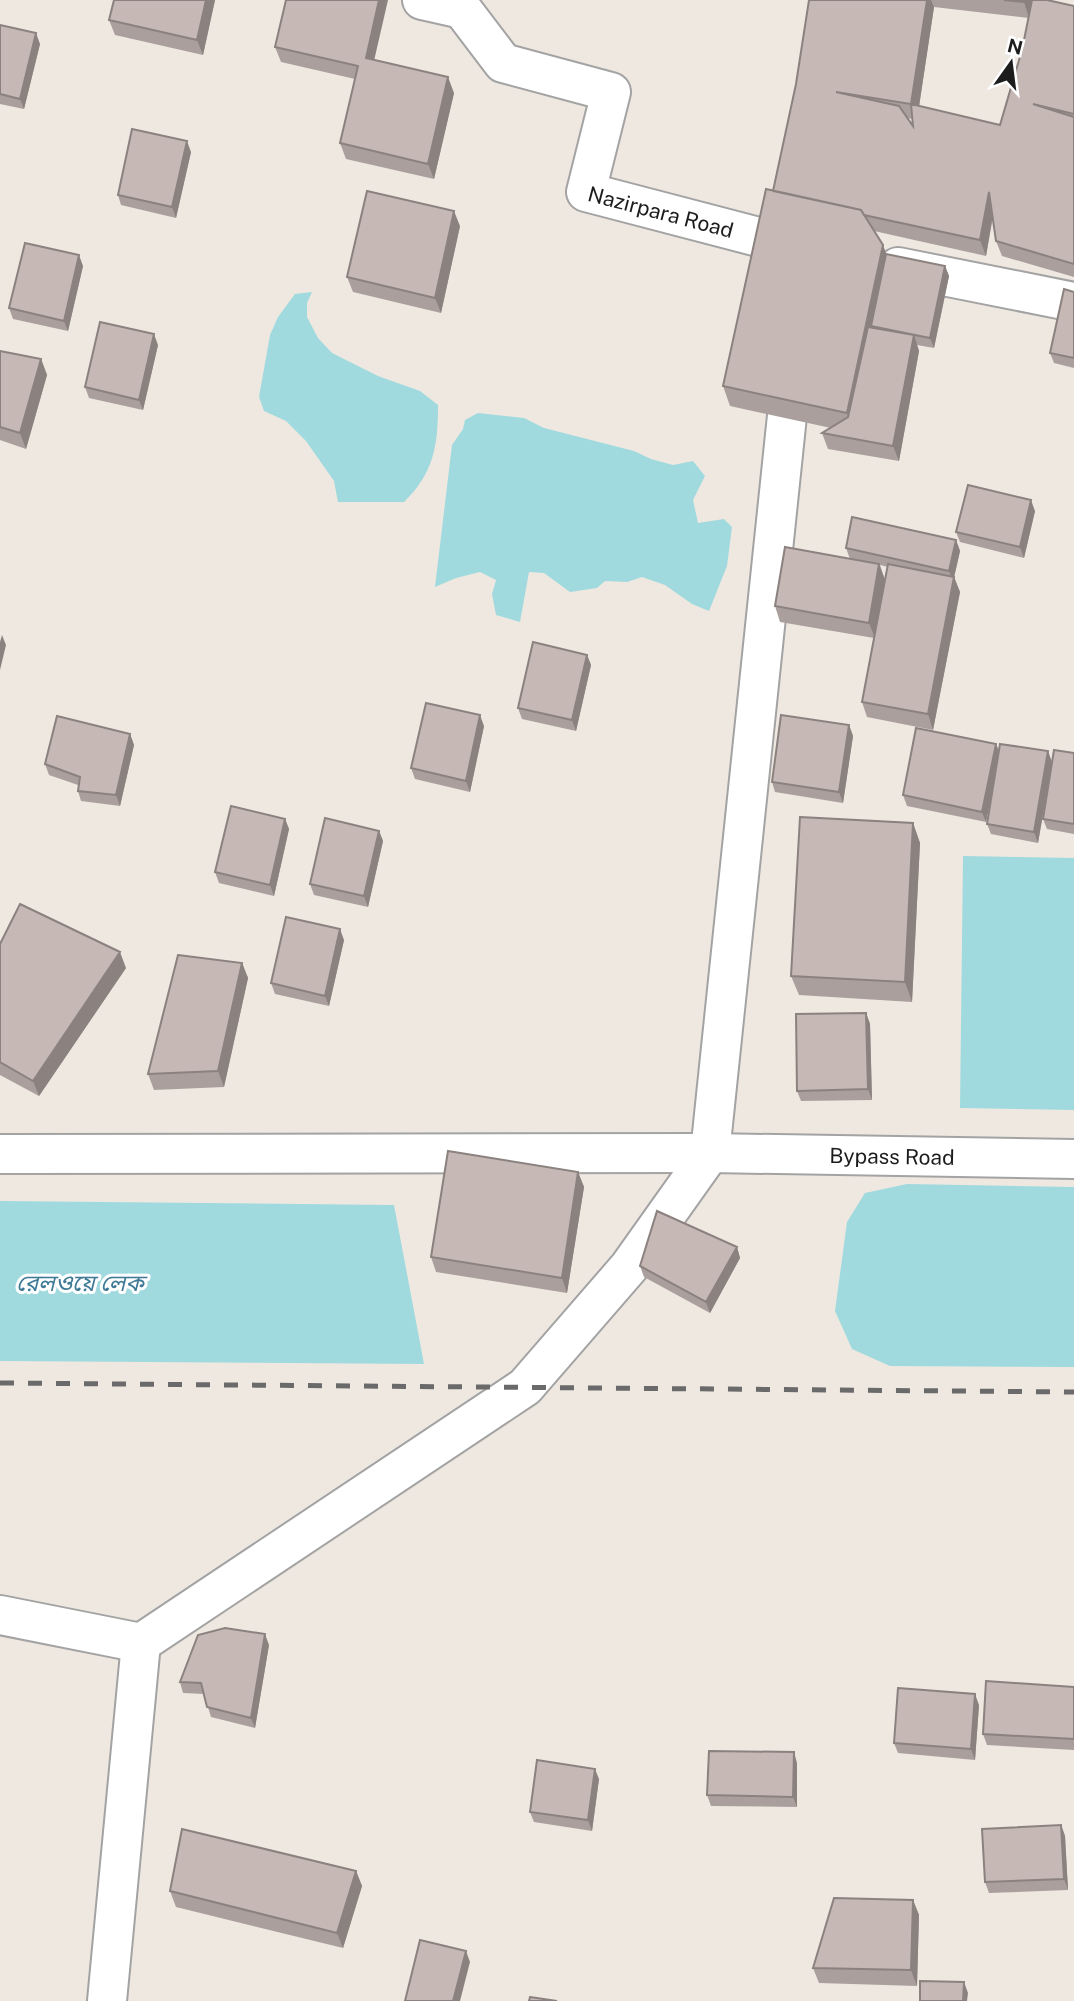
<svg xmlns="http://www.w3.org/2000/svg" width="1074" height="2001" viewBox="0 0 1074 2001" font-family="'Public Sans','Noto Sans Bengali',sans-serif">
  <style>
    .water { fill: #a0dade }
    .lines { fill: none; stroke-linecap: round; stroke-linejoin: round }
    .minor-casing { stroke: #a3a3a3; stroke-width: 42 }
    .minor { stroke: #fff; stroke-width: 38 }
    .rail { stroke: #6a6a6a; stroke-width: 5; stroke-dasharray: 14 14; stroke-linecap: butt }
    .wall { fill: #aa9f9c; fill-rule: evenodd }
    .shaded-wall { fill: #8b827f }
    .building { fill: #c6b9b5; stroke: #8b827f; stroke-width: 2; fill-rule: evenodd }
    .labels { text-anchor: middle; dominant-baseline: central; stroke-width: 6; stroke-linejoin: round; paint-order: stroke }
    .street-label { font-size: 21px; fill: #1c1c1c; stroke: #fff }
    .water-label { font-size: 23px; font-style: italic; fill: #3e7a96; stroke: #fff }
  </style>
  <rect width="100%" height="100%" fill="#eee8e1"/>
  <path class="water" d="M312,292L307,303V317L318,338L332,353L378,376L420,391L438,405C438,445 434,473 404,502H338L334,481L306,441L286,421L264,411L259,397L270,335L278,317L295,294Z
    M478,413L524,418L544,428L634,451L651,459L673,465L693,461L705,476L693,500L698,523L724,519L732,527L727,566L709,611L692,604L665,585L642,577L627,582L605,581L597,588L570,592L544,573L529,572L520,622L496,615L492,594L496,580L480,572L456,578L435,587L452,445L463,429L465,420Z
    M963,856L1074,858V1110L960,1108Z
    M907,1184L1074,1187V1367L890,1366L852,1349L835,1311L847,1222L865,1193Z
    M0,1201L394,1205L424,1364L0,1361Z"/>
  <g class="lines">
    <g class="minor-casing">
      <g id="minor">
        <path id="s1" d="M422,0L462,9L503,63L611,92L586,192L808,250"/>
        <path d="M898,267L1074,302"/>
        <path id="s2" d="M0,1154L710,1153L1074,1159"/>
        <path d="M0,1615L141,1643"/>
        <path d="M107,2001L141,1643L525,1387L629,1267L710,1153L792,368"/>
      </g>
    </g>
    <use href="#minor" class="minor"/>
    <path class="rail" d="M0,1383L1074,1392"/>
  </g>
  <path class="wall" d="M215,0L203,55L115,35L109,20Z
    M809,0H1032L1031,9L1074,6V277L1002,256L996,241L993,217L986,256L874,231L883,245L886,254L945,266L949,276L934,348L917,345L919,351L899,461L828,449L822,433L831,428L730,406L723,386L773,191L796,84ZM934,7L1029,18L1022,50L1000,125L919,106ZM908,118L912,119L913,126Z
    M0,25L40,44L24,109L0,104Z
    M275,47L374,60L454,93L434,179L346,159L340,143L355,79L281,62Z
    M191,152L176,218L121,205L118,195Z
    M460,226L441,313L353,292L347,277Z
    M83,266L68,331L13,319L9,308Z
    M1074,292V368L1054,363L1050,353Z
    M158,345L143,410L89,398L85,387Z
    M0,351L41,359L47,375L26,449L0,440Z
    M1035,511L1024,558L960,542L956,532Z
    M956,540L960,551L954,577L960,592L933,730L867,717L862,702L874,638L780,622L775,606L850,559L846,548ZM880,565L888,567L885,580Z
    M587,655L591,665L576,731L522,719L518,708Z
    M849,725L853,736L843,803L775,792L772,782Z
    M484,726L470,792L415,779L411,768Z
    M130,734L134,745L120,806L81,801L78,791V785L49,775L45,764Z
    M996,744L999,751L1052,762L1038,843L991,834L987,824L991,795L986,822L907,806L903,795Z
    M1074,753V834L1047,829L1043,819Z
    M285,819L289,829L274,896L219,883L215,872Z
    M913,823L920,843L912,1002L799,995L791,976Z
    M379,831L383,841L368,907L314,895L310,884Z
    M344,940L329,1006L275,994L271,983Z
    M0,944L126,968L39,1096L0,1075Z
    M242,963L248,978L224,1087L154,1090L148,1074Z
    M866,1013L870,1024L872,1100L801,1101L797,1091Z
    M578,1172L584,1187L567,1293L436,1272L431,1257Z
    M737,1247L740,1258L710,1313L644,1277L640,1266Z
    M269,1645L255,1728L211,1717L204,1694L183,1693L180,1682Z
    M1074,1687V1750L987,1745L983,1734Z
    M979,1705L975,1760L898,1753L894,1743Z
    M797,1763V1807L711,1806L707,1795Z
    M599,1779L592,1831L534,1822L530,1812Z
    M1061,1825L1065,1836L1068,1890L989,1893L985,1882Z
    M356,1871L362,1886L343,1948L176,1907L170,1891Z
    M913,1900L919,1915L917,1986L819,1983L813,1968Z"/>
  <path class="shaded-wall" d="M206,0H215L203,55L197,40Z
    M379,0H388L371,74L366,58Z
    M927,0H931L934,7L917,120L911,104Z
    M1024,0H1032L1029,18L1024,2Z
    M36,33L40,44L24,109L20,99Z
    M448,77L454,93L434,179L428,164Z
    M187,141L191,152L176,218L172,207Z
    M989,192L994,208L986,256L980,240Z
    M454,211L460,226L441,313L435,298Z
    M883,245L890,265L871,326L875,336L854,432L847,413Z
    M79,255L83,266L68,331L64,321Z
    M945,266L949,276L934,348L930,338Z
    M154,334L158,345L143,410L139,400Z
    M914,335L919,351L899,461L893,446Z
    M41,359L47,375L26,449L20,433Z
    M1031,500L1035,511L1024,558L1020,547Z
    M956,540L960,551L953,582L949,571Z
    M879,564L885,580L875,638L869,623Z
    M954,577L960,592L933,730L928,714Z
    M2,635L6,645L0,670V642Z
    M587,655L591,665L576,731L572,720Z
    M480,715L484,726L470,792L466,781Z
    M849,725L853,736L843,803L839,792Z
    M130,734L134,745L120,806L116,795Z
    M996,744L1000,754L986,822L982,812Z
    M1048,751L1052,762L1038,843L1034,832Z
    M285,819L289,829L274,896L270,885Z
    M913,823L920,843L912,1002L905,982Z
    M379,831L383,841L368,907L364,896Z
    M340,929L344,940L329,1006L325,996Z
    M120,952L126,968L39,1096L33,1081Z
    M242,963L248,978L224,1087L218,1071Z
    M866,1013L870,1024L872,1100L868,1089Z
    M578,1172L584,1187L567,1293L562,1278Z
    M737,1247L740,1258L710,1313L706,1302Z
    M265,1634L269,1645L255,1728L251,1718Z
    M975,1694L979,1705L975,1760L971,1749Z
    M794,1752L797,1763V1807L793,1797Z
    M595,1769L599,1779L592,1831L588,1820Z
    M1061,1825L1065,1836L1068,1890L1064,1879Z
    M356,1871L362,1886L343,1948L337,1933Z
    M913,1900L919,1915L917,1986L911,1970Z
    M466,1951L470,1962L460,2001H453Z
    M964,1982L968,1993L967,2001H963Z"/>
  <path class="building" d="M114,0H206L197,40L109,20Z
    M286,0H379L366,58L448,77L428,164L340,143L358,66L275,47Z
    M809,0H927L911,104L1000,125L1022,50L1032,0H1047L1074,6V114L1033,104L1074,117V264L996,241L989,192L980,240L864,215L861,210L773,191L796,84ZM836,92L911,104L913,126L899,106Z
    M1004,0H1024V2Z
    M0,25L36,33L20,99L0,94Z
    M132,129L187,141L172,207L118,195Z
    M766,189L861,210L883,245L847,413L723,386Z
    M367,191L454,211L435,298L347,277Z
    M25,243L79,255L64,321L9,308Z
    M886,254L945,266L930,338L871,326Z
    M1064,289L1074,292V358L1050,353Z
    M100,322L154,334L139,400L85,387Z
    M868,327L914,335L893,446L822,433L848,417Z
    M0,351L41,359L20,433L0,427Z
    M968,485L1031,500L1020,547L956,532Z
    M852,517L956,540L949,571L846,548Z
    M785,547L879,564L869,623L775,606Z
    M888,564L954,577L928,714L862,702Z
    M533,642L587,655L572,720L518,708Z
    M426,703L480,715L466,781L411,768Z
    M781,715L849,725L839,792L772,782Z
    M57,716L130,734L116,795L78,791L80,777L45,764Z
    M916,728L996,744L982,812L903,795Z
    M1000,744L1048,751L1034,832L987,824Z
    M1054,750L1074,753V824L1043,819Z
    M231,806L285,819L270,885L215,872Z
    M800,817L913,823L905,982L791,976Z
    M325,818L379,831L364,896L310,884Z
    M20,904L120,952L33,1081L0,1062V944Z
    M286,917L340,929L325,996L271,983Z
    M178,955L242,963L218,1071L148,1074Z
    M866,1013L868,1089L797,1091L796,1014Z
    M448,1151L578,1172L562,1278L431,1257Z
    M657,1211L737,1247L706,1302L640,1266Z
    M225,1628L265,1634L251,1718L207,1707L201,1683L180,1682L198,1635Z
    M986,1681L1074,1687V1739L983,1734Z
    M898,1688L975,1694L971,1749L894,1743Z
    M709,1751L794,1752L793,1797L707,1795Z
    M537,1760L595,1769L588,1820L530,1812Z
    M1061,1825L1064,1879L985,1882L982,1829Z
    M182,1829L356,1871L337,1933L170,1891Z
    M834,1898L913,1900L911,1970L813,1968Z
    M420,1940L466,1951L453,2001H405Z
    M920,1981L964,1982L963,2001H920Z
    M530,1997L557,2001H529Z"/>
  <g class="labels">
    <g class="street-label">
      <text stroke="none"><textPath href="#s1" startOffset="401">Nazirpara Road</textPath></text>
      <text stroke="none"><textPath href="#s2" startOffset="892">Bypass Road</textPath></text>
    </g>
    <g class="water-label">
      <text x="80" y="1282">রেলওয়ে লেক</text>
    </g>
  </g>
  <g transform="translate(1011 63) rotate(14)" stroke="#ffffff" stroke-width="5" paint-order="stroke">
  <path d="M0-5L12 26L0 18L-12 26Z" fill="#1c1c1c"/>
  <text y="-10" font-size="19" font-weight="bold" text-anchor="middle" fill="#1c1c1c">N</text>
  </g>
</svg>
